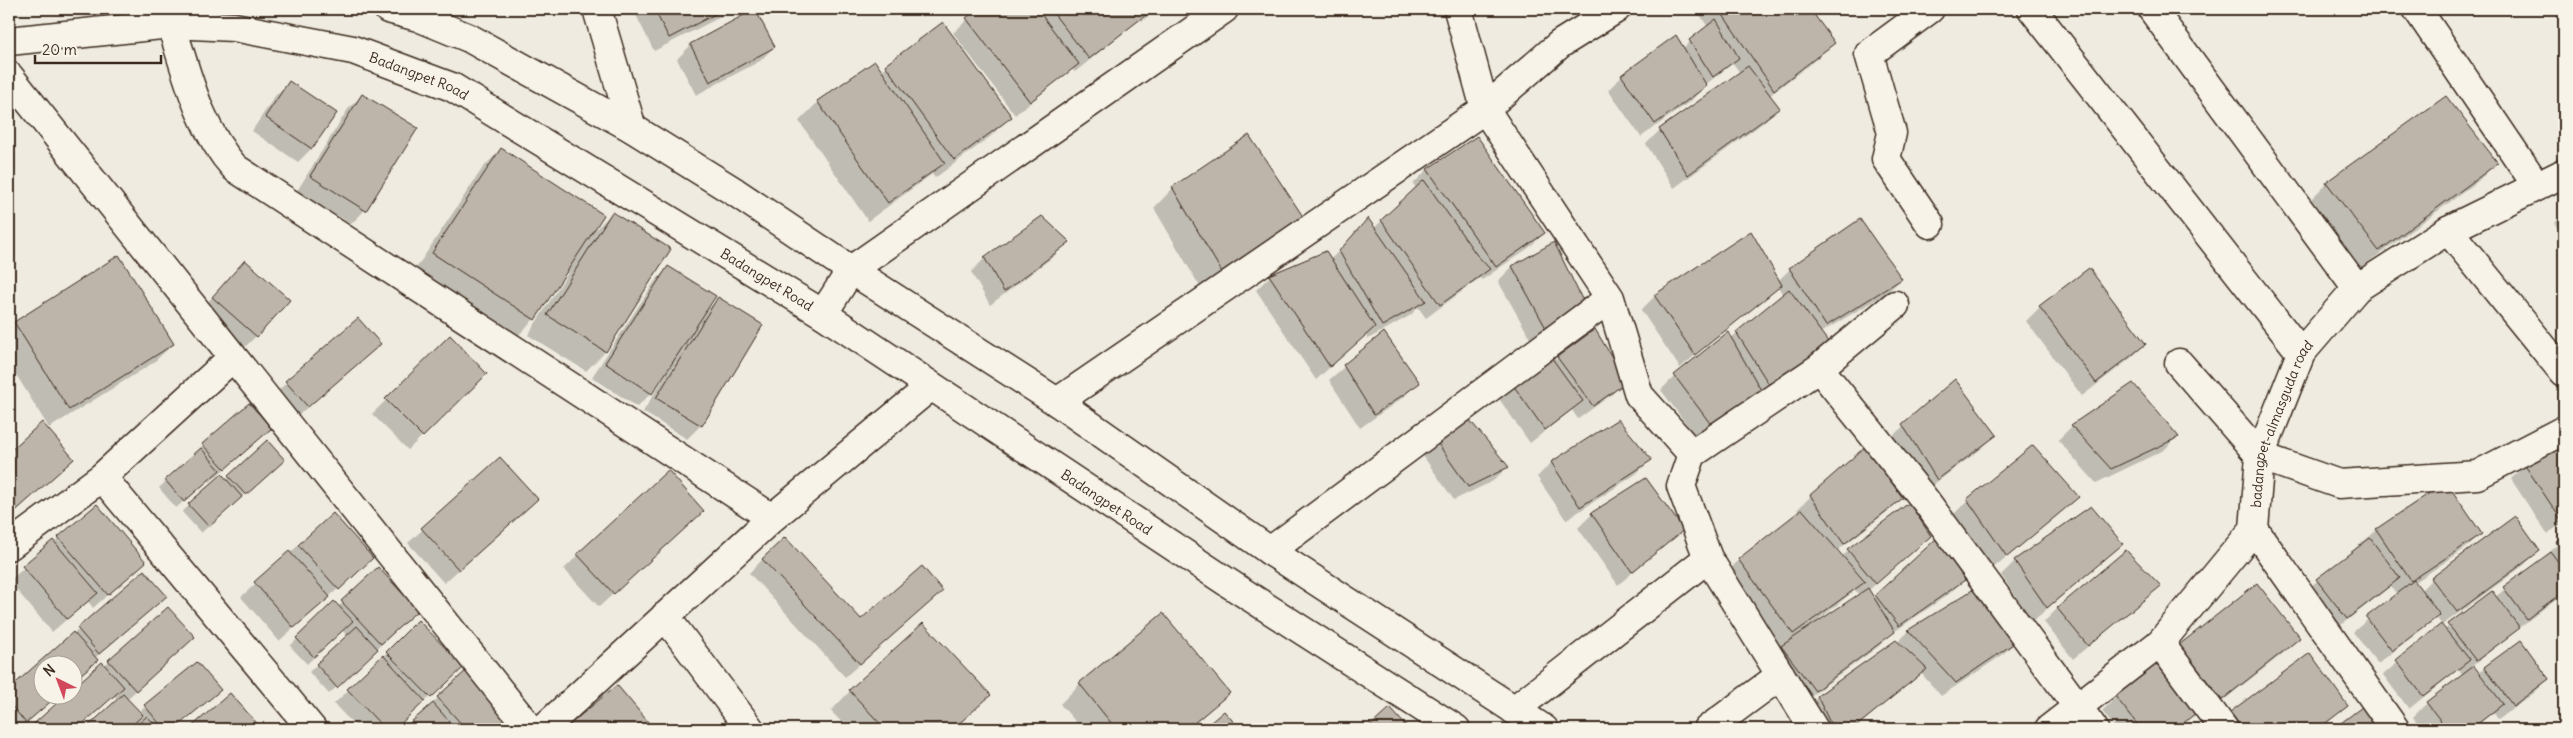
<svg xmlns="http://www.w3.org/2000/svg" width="2573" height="738" viewBox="0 0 2573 738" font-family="Delius,sans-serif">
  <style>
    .shadow { fill: #0003; fill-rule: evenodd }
    .building { fill: #bdb5aa; stroke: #3b2a1e }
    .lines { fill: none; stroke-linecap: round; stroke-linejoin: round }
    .street-casing { stroke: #3b2a1e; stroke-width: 31 }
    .secondary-casing { stroke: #3b2a1e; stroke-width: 31 }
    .street { stroke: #f7f3e8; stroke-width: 28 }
    .secondary { stroke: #f7f3e8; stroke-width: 28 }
    .labels { text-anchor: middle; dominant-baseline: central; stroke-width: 5; stroke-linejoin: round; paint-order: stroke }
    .street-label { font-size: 14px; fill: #3b2a1e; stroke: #f7f3e8 }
  </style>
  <rect width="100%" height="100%" fill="#efebe0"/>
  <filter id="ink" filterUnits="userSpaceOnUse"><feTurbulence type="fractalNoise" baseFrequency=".02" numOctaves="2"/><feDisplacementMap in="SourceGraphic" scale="10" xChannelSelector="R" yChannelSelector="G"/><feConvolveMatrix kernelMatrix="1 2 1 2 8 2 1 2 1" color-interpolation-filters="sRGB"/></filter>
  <g filter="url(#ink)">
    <path class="shadow" d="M633,9H736L654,51Z
      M979,9H1158L1142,21L1140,19L1075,72L1072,69L1015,115L953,33Z
      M1696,9H1808L1833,42L1820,56L1769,96L1778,108L1764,122L1674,188L1646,144L1660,130L1740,73L1733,63L1705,85L1692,100L1641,137L1608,90L1622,76L1683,48L1708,27Z
      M943,24L1010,117L991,136L935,178L932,174L868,221L799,121L818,102L881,71Z
      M691,45L774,47L760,61L696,95L677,59Z
      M289,82L312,148L298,162L252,131L275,96Z
      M362,95L365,210L351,224L297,191L348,109Z
      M1476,138L1544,233L1530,247L1482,280L1480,278L1426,318L1418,307L1411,315L1368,339L1365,335L1316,380L1256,290L1270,276L1330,260L1368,220L1374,228L1417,189L1413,184L1427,170Z
      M501,149L592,233L612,213L670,249L605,352L586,371L528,335L568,273L566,271L534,319L515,339L413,273L482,169Z
      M2496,163L2477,182L2359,269L2308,202L2327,183Z
      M1173,188L1283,237L1203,292L1154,208Z
      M2564,213V241L2554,223Z
      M1068,242L1054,256L990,305L971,272L985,258Z
      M669,267L707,310L718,299L701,425L687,439L643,412L666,374L664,373L651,393L637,407L592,377L655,281Z
      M1512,267L1582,301L1533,343L1498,281Z
      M1790,269L1901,279L1887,293L1820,333L1827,343L1765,399L1698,440L1661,390L1675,376L1731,338L1783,295L1778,286L1680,368L1641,310L1655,296L1778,281Z
      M231,276L256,336L242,350L199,312Z
      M2040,307L2145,344L2131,358L2082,396L2026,321Z
      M358,319L379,344L293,420L272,396Z
      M15,323L173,344L153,363L49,428L9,363V328Z
      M1384,333L1418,382L1405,396L1360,428L1329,380Z
      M450,337L485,374L408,450L372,414Z
      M1558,358L1625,381L1611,395L1578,419L1572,410L1530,443L1495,393Z
      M1955,381L1995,435L1981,449L1922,493L1889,439Z
      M2133,384L2177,437L2164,450L2096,483L2058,440L2072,426Z
      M42,424L73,459L9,517V454Z
      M270,428L210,482L208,480L176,508L159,488L203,445Z
      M1435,439L1507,467L1493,481L1454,500L1421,453Z
      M267,442L276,467L201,533L182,512L222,476L226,480Z
      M2564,443V522L2547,534L2511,479L2525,465Z
      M500,459L522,513L444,583L408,543Z
      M1650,460L1636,474L1566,520L1537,477L1551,463Z
      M2446,483L2480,534L2466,548L2414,583L2420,591L2432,579L2538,551L2524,565L2441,626L2444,630L2495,597L2544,558L2564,538V592L2472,666L2478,674L2520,642L2548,679L2534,693L2498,719L2493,712L2473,729H2422L2413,717L2427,703L2463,676L2458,669L2409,709L2383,675L2442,625L2436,617L2378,664L2353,632L2397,595L2391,586L2332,632L2303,593L2377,530Z
      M1811,496L1901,498L1887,512L1837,551L1842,556L1909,505L1915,549L1868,591L1873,599L1937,540L1963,580L1949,594L1891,634L1879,646L1800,704L1720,579L1739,560L1799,513L1797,510ZM1855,590L1859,595L1818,623L1817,621Z
      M2078,497L1992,569L1954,514L1968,500Z
      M1592,514L1682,530L1618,585L1578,528Z
      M332,515L357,572L279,641L241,597Z
      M688,525L599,607L564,569L578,555Z
      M59,538L144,562L93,608L88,601L52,632L9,581Z
      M2121,544L2033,621L2001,575L2015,561Z
      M763,559L861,621L942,591L845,677L749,573Z
      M378,569L403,624L329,694L309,672L347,636L342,630L307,664L290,646L334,603L338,607Z
      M144,572L165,596L95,658L72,682V666H42V696H57L19,729H9V691Z
      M2257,585L2299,638L2285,652L2207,713L2202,706L2177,729H2116L2102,711L2116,697L2167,659Z
      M2159,586L2073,659L2044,622L2058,608Z
      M1163,615L1228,693L1189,729H1082L1060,704L1080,684Z
      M418,622L448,681L394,729H358L334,704Z
      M1909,631L2015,642L2001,656L1941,696L1921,673L1854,729H1812L1804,711L1818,697L1897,643Z
      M194,637L127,699L139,712L197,664L219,690L175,729H135L137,728L133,723L127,729H87L118,700L114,695L76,729H30L67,696H72L109,661Z
      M617,687L652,729H566Z
      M850,691L989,695L954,729H848L831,711Z
      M230,695L261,729H191Z
      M438,698L509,716L495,729H405Z
      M2346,706L2320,729H2208L2218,726L2231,713Z"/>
    <path class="building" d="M654,9H725L669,38Z
      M755,9L775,47L710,82L690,44Z
      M977,9H1037L1079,64L1030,102L966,18Z
      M1050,9H1143L1147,14L1089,59Z
      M1719,9H1810L1835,43L1774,90Z
      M1716,19L1739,58L1713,77L1689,40Z
      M943,22L1012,117L954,160L885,65Z
      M1676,35L1707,86L1655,124L1621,75Z
      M875,61L945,163L888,203L817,101Z
      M1748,66L1780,108L1688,175L1659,129Z
      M289,81L337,113L312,149L265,117Z
      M362,94L418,128L366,211L310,176Z
      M2446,96L2498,163L2379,251L2326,182Z
      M1249,135L1304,218L1223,274L1172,187Z
      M1477,136L1545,233L1496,267L1427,169Z
      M501,148L604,215L535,320L432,253Z
      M1424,180L1476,254L1490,269L1440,305L1381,220Z
      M612,212L671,249L606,352L547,315Z
      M1042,216L1070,242L1004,292L984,257Z
      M1368,218L1426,301L1382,326L1339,251Z
      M1860,219L1902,279L1826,326L1789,268Z
      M1751,231L1782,285L1695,355L1654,295Z
      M1554,242L1582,299L1591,297L1547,330L1512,266Z
      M1326,251L1375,327L1330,367L1269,275Z
      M119,255L174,344L69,410L14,322Z
      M245,260L290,300L257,337L212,297Z
      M668,266L716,296L652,394L605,363Z
      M2089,268L2146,344L2096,383L2039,306Z
      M1789,289L1829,343L1770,386L1736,332Z
      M718,297L763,325L702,426L656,398Z
      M358,318L381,344L308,407L285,381Z
      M1595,329L1627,382L1593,406L1557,357Z
      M1384,332L1420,383L1374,415L1343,365Z
      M1728,332L1766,399L1712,426L1674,375Z
      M450,335L487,374L423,437L385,399Z
      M1546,350L1583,401L1545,430L1508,378Z
      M1955,379L1997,435L1937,480L1902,424Z
      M2133,383L2179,437L2111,469L2071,425Z
      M249,403L272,428L225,469L202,444Z
      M1468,418L1509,467L1468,487L1434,438Z
      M1618,419L1652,460L1580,507L1551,462Z
      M42,422L74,459L11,515L9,513V452Z
      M267,440L285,460L246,495L228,476Z
      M2564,441V519L2562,521L2524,464Z
      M2033,445L2079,497L2007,557L1967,499Z
      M1865,447L1903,498L1844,544L1810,495Z
      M201,448L220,470L184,502L165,480Z
      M500,457L538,499L459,570L421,528Z
      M668,470L704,511L614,594L577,554Z
      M222,474L242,497L209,527L188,504Z
      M1646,478L1684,530L1632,572L1591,513Z
      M2446,482L2482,534L2411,581L2376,529Z
      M1909,503L1931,536L1876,584L1847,549Z
      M97,504L146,562L108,595L58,537Z
      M2091,506L2123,544L2047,608L2014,560Z
      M1802,509L1865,582L1793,634L1738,559Z
      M333,513L373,558L339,590L298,545Z
      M2515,516L2540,551L2457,612L2431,578Z
      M2564,536V553L2556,542Z
      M785,537L861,619L922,566L943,591L860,664L762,559Z
      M1937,538L1965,580L1899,626L1875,595Z
      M2370,538L2400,578L2347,619L2316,579Z
      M53,540L98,593L67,619L22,566Z
      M2126,550L2161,586L2088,646L2057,608Z
      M289,551L330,597L294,628L254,582Z
      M2551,552L2564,570V591L2527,619L2503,587Z
      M378,567L418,610L381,644L341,601Z
      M144,570L167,596L99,654L77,628Z
      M2414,580L2440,615L2392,651L2366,617Z
      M2257,583L2300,638L2222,700L2179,645Z
      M1868,588L1895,632L1815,691L1781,646Z
      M1974,589L2016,642L1956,683L1908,630Z
      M2492,591L2520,628L2476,661L2448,624Z
      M334,601L353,621L314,657L296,638Z
      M168,607L195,637L136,691L108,660Z
      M1163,613L1230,693L1187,729H1116L1079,683Z
      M418,620L464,667L431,698L386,652Z
      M923,623L991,695L953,729H885L849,690Z
      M2441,624L2470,660L2423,696L2396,660Z
      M357,626L378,649L337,688L316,664Z
      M73,632L98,660L72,682V666H42V696H57L26,723L9,703V689Z
      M1896,640L1927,669L1853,729H1833L1817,696Z
      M2521,640L2549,679L2513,706L2484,667Z
      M2310,653L2348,706L2318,729H2243L2230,712Z
      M383,655L425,701L395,729H385L347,689Z
      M2165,655L2206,705L2176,729H2141L2115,696Z
      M102,662L124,687L77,729H28L65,696H72V689Z
      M197,662L221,690L174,729H164L144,705Z
      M2474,666L2503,704L2471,729H2447L2426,702Z
      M468,669L511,716L496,729H466L437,697Z
      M617,685L654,729H564Z
      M230,693L262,729H189Z
      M123,694L143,715L128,729H85Z
      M433,703L456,729H403Z
      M2366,704L2386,729H2333Z
      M1390,708L1409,729H1367Z
      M1224,711L1240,729H1203Z
      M147,716L159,729H133Z"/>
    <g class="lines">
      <g class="street-casing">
        <path id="street" d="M597,9L632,128
          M1458,9L1485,109L1610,298L1639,395L1692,454L1681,486L1708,558L1814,729
          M1930,9L1869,54L1892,133L1886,159L1930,224
          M2032,9L2301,353
          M2152,9L2357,288
          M2417,9L2537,186
          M171,24C187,74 199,128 235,168L772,518
          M9,76L530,729
          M2448,230L2564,373
          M823,314L851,270L1224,9
          M2179,363L2260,456L2339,484L2477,475L2564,430
          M1819,368L1925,500L2094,729
          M1057,402L1485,109L1560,44L1616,9
          M1692,454L1819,368L1895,305
          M102,477L312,729
          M2254,529L2395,729
          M9,546L102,477L232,358
          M1270,551L1610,298
          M665,616L750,729
          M2160,643L2224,729
          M1514,710L1708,558
          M543,729L772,518L931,386
          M1708,729L1781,675"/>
      </g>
      <g class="secondary-casing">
        <g id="secondary">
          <path d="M388,9L418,17L469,38L632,128L735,192L851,270L1057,402L1270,551L1544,729"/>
          <path id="s1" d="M9,41L171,24L234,27L353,50L452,87L823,314L1230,584L1456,729"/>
          <path id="s2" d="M2049,729L2160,643L2254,529L2260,456L2301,353L2357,288L2448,230L2564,173"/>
        </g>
      </g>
      <use href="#street" class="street"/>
      <use href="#secondary" class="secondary"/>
    </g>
  </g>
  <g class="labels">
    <g class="street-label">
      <text stroke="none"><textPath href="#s1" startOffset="418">Badangpet Road</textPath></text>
      <text stroke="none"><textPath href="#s1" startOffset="822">Badangpet Road</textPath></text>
      <text stroke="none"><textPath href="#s2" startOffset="398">badangpet-almasguda road</textPath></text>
      <text stroke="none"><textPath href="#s1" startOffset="1228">Badangpet Road</textPath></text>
    </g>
  </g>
  <rect width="2573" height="738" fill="none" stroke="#f7f3e8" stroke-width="30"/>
  <rect x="15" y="15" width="2543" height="708" fill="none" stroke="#3b2a1e" stroke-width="2" filter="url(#ink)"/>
  <g transform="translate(58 680) rotate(318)"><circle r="24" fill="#f7f3e8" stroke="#aca397"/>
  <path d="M0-4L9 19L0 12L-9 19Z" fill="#d1495b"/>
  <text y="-8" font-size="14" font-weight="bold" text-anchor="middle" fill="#3b2a1e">N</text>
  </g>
  <path d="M35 55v8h126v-8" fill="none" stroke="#3b2a1e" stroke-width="2.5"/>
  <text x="42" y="55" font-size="15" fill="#3b2a1e" stroke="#f7f3e8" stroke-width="4" paint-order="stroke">20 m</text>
</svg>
